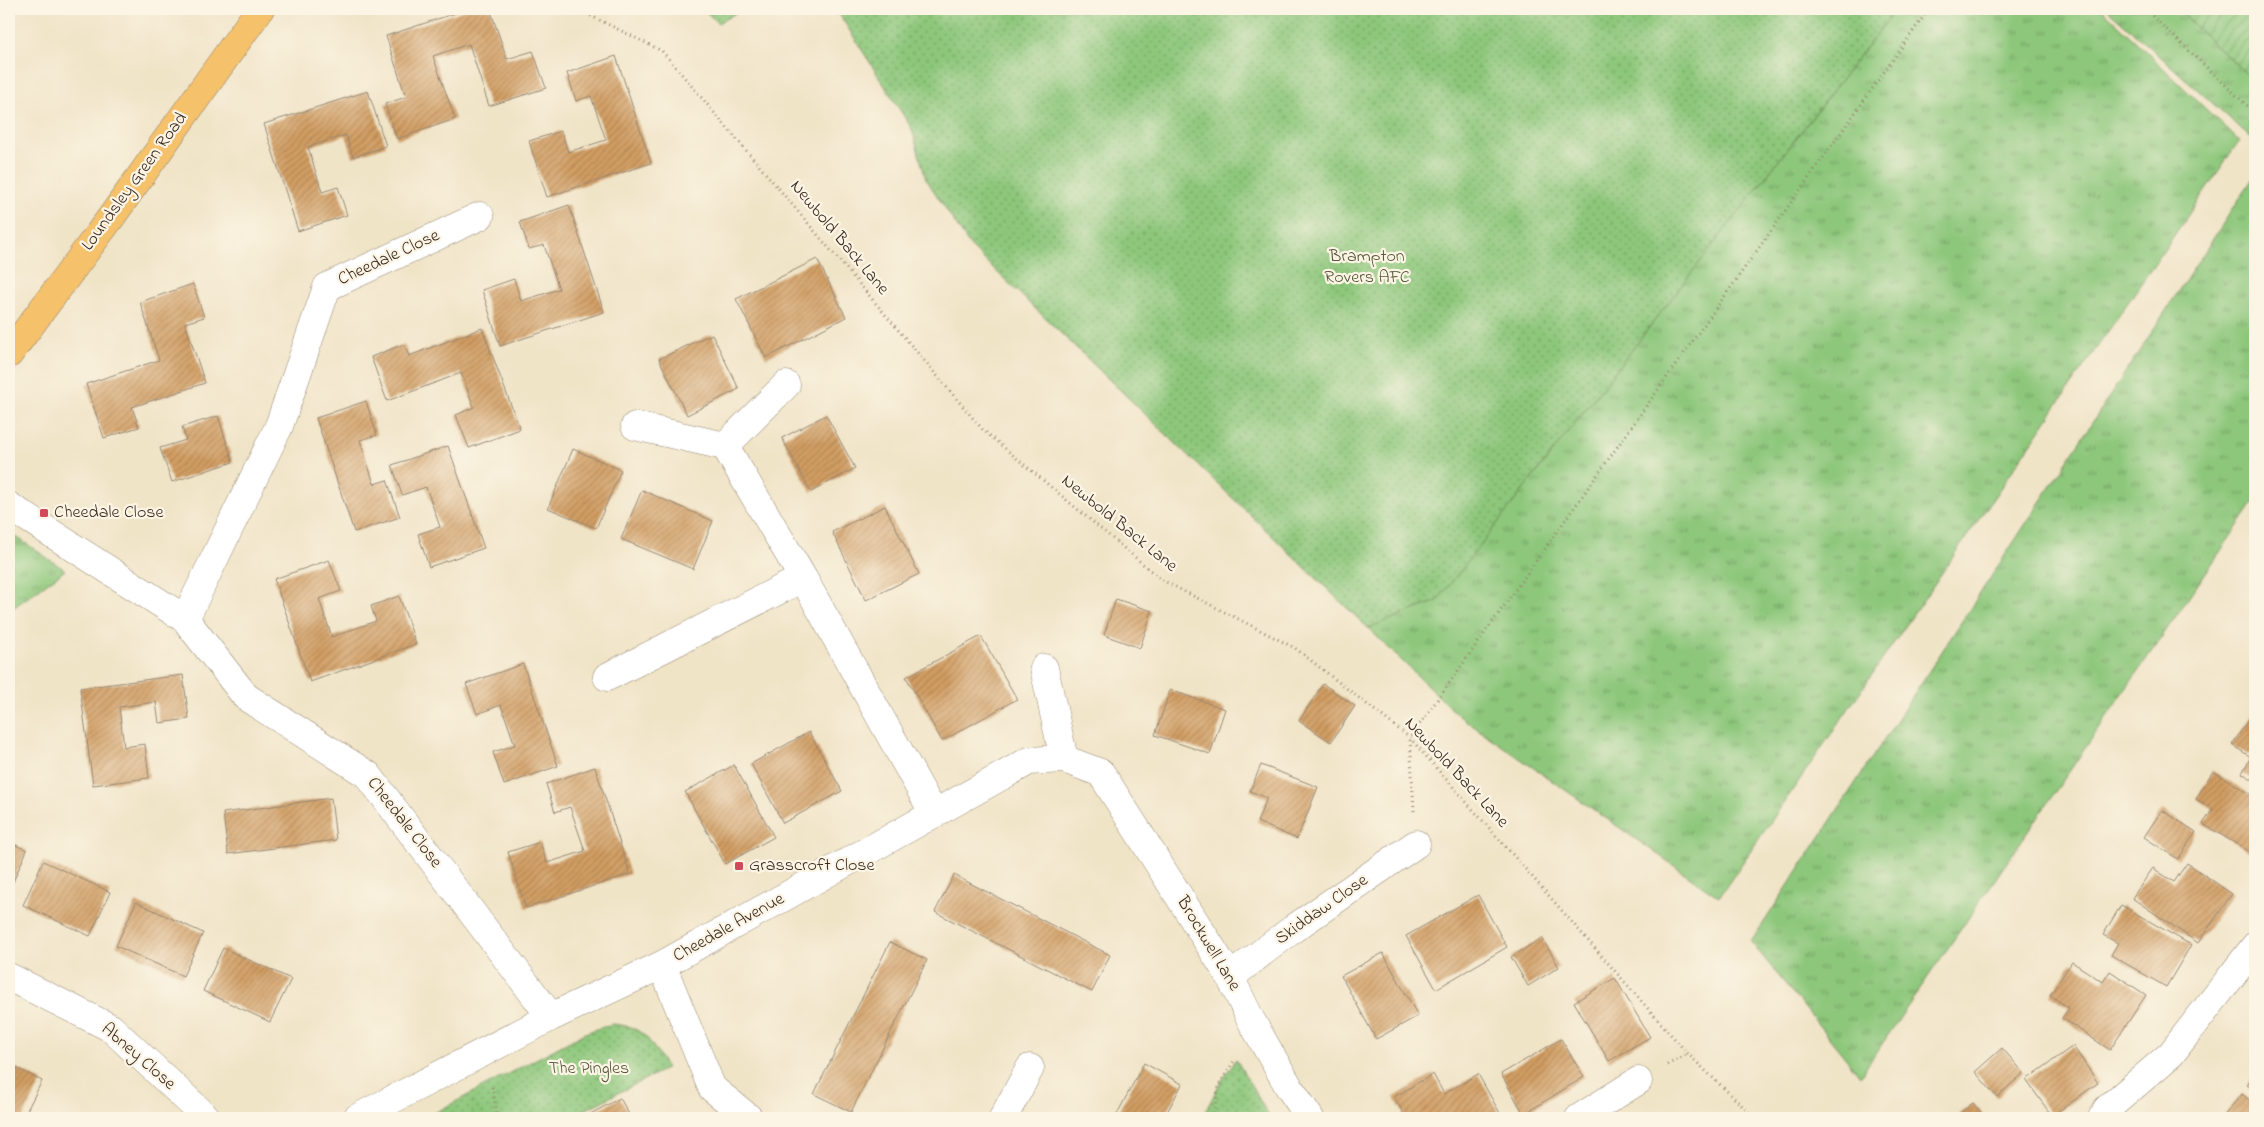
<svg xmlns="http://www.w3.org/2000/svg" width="2264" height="1127" viewBox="0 0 2264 1127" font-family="'Indie Flower',sans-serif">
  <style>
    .grass { fill: url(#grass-tufts); stroke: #64784c }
    .park { fill: url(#park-dots); stroke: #64784c }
    .garden { fill: url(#garden-furrows); stroke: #64784c }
    .building { fill: url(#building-hatch) }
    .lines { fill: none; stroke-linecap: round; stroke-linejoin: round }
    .minor-casing { stroke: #968772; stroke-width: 29 }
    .major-casing { stroke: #968772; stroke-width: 29 }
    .path { stroke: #968772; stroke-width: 3; stroke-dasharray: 1 4; stroke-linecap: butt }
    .minor { stroke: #fff; stroke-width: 28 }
    .major { stroke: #f5c16b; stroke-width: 28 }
    .poi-dot { fill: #d1495b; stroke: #fcf5e5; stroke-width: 2 }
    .labels { text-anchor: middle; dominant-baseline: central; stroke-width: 4.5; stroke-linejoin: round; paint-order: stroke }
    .street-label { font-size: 18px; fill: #3b2a1e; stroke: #fcf5e5 }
    .park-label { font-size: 18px; fill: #54593a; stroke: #fcf5e5 }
    .poi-label { font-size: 18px; fill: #3b2a1e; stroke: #fcf5e5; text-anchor: start }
  </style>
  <defs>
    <pattern id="grass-tufts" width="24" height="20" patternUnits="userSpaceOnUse" patternTransform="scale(1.25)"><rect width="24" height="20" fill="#8dc77b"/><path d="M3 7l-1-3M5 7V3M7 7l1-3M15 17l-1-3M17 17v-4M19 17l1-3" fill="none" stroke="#74a264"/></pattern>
    <pattern id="park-dots" width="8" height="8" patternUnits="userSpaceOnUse" patternTransform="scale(1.25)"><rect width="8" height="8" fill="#8dc77b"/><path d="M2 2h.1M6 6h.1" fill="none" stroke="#74a264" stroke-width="1.8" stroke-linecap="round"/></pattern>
    <pattern id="garden-furrows" width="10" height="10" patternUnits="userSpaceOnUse" patternTransform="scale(1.25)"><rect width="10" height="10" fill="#8dc77b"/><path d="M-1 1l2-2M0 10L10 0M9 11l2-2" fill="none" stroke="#74a264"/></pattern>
    <pattern id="building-hatch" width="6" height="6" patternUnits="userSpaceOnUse" patternTransform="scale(1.25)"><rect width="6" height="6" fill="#d29e63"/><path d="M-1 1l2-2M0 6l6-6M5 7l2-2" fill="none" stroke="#ac8151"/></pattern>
  </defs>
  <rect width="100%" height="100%" fill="#fcf5e5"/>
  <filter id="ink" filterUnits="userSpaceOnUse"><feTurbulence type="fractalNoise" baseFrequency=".02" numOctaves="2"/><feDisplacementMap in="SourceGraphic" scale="10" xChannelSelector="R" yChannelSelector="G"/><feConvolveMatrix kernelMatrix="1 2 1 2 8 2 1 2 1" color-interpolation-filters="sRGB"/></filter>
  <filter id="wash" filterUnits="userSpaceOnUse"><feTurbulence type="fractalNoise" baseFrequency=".0096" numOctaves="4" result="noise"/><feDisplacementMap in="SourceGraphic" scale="20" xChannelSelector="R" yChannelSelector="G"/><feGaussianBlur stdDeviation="1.12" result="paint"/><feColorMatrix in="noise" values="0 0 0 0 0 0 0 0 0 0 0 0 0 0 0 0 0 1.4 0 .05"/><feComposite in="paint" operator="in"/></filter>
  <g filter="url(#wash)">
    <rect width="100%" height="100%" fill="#f0e4c7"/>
    <path class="grass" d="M1896,9H2102L2239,141L1719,897L1459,716L1368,628L1437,601Z
      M2107,9H2177L2255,82V141Z
      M2255,175V501L1860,1076L1751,942Z
      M9,532L65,570L9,611Z"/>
    <path class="park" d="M703,9H743L718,23Z
      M836,9H1896L1437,601L1368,628L970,246L926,179L912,129Z
      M611,1024C646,1026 649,1041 667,1068L569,1118H425L585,1033Z
      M1236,1059L1270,1118H1202L1219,1085Z"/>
    <path class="garden" d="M2177,9H2255V82Z"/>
    <g id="blocks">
      <path class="building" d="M468,9H490L507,59L533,51L546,88L489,106L469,44L433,56L455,119L397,139L385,104L406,97L386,36Z
        M616,56L651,163L547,197L529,141L561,131L568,152L606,140L591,96L576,101L567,73Z
        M368,91L386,146L353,157L346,135L308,147L322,192L338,187L347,215L298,231L264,124Z
        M569,205L604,312L500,346L482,290L514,279L521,301L559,289L544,245L529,249L520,222Z
        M817,259L846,317L766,358L736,299Z
        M193,284L204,317L185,323L205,383L132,407L139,427L104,438L86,384L159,360L140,302Z
        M482,328L520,429L469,448L456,415L474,407L461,373L387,401L371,357L404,344L409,356Z
        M712,334L739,389L687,415L659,359Z
        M366,401L377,435L360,440L374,484L387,480L400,517L354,532L316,418Z
        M826,415L855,468L811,492L782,438Z
        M218,416L233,462L172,482L160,448L186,440L182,427Z
        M448,446L484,548L429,567L418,534L440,527L426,487L402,495L392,465Z
        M573,449L621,470L596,528L548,508Z
        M642,490L713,521L693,569L621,539Z
        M885,506L919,574L866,600L832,532Z
        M329,560L341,591L319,599L332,637L376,621L371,606L399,596L416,644L310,682L274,579Z
        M1116,599L1152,611L1140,648L1104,635Z
        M981,636L1017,699L942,741L906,677Z
        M523,664L558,766L504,785L493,752L515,745L501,705L477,714L466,684Z
        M183,675L189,719L159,723L156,702L119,707L124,747L145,744L149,778L93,785L80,688Z
        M1323,684L1355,706L1331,742L1299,721Z
        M1170,690L1225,709L1210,754L1155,735Z
        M2252,714L2255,715V781L2242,773L2251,757L2232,745Z
        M809,732L842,791L783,823L751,764Z
        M734,765L774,837L725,864L685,792Z
        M1261,765L1318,787L1297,839L1257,822L1267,798L1250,791Z
        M595,767L630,874L526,908L508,852L540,842L547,863L585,851L570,807L555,812L546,784Z
        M2213,771L2255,797V849L2252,853L2203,824L2213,809L2196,799Z
        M331,798L336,840L228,854L223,813Z
        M2162,810L2196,832L2178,859L2144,837Z
        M9,842L27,850L9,891Z
        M43,861L110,892L90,936L23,905Z
        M2187,863L2232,894L2198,943L2132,898L2153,868L2174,882Z
        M954,875L1110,955L1092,992L935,912Z
        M1478,895L1507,947L1436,989L1406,936Z
        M136,902L203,933L183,976L116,946Z
        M2121,905L2191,945L2166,987L2111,955L2118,943L2103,935Z
        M1542,938L1559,967L1528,986L1511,957Z
        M890,942L927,960L851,1112L814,1094Z
        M223,948L291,979L270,1022L203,991Z
        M1383,953L1418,1016L1376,1039L1341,976Z
        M2072,962L2103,982L2110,971L2146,995L2110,1050L2062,1018L2069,1008L2050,995Z
        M1615,978L1650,1037L1609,1061L1574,1002Z
        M1561,1039L1584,1077L1524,1114L1501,1074Z
        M2073,1046L2098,1083L2052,1116L2026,1080Z
        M2002,1048L2024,1073L1997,1097L1975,1072Z
        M1144,1063L1182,1084L1164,1118H1115Z
        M9,1064L42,1081L23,1118H9Z
        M2255,1073V1091L2247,1085Z
        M1433,1074L1444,1094L1478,1074L1501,1115L1495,1118H1406L1394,1097Z
        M2242,1094L2255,1105V1118H2222Z
        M620,1098L631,1118H583Z
        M1973,1103L1986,1118H1955Z"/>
    </g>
  </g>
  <g filter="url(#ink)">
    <use href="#blocks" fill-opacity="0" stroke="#968772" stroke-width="1"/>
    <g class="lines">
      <g class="minor-casing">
        <path id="minor" d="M786,385L725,446L803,578L934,814
          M635,426L725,446
          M9,506L185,619L246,697L368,775L551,1017
          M185,619L279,426L327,287L480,216
          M1044,668L1064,759
          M607,677L803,578
          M662,965L712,1088L749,1118
          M9,977L111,1028L207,1118
          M1230,977L1293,929L1416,844
          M357,1118L551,1017L662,965L1029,761L1064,759L1101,773L1230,977L1251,1020L1289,1087L1310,1118
          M1003,1118L1030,1068
          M1579,1118L1638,1081
          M2102,1118L2107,1109L2171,1054L2255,946"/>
      </g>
      <g class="major-casing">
        <path id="major" d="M9,354L112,216L260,9"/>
      </g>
      <path class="path" d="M577,9L662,51L983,430L1162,580L1295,648L1410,738L1688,1054L1755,1118
        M2145,9L2255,113
        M1414,811L1410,738L1929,9
        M1667,1065L1688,1054
        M492,1087L498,1118
        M1213,1118L1219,1085L1234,1061"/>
      <use href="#minor" class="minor"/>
      <use href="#major" class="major"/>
    </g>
  </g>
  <g class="poi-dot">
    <rect x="39" y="508" width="10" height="10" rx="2.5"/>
    <rect x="734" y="861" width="10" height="10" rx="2.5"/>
  </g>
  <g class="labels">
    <g class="street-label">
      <text transform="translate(135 182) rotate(-54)">Loundsley Green Road</text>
      <text transform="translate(839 238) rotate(50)">Newbold Back Lane</text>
      <text transform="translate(389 258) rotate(-25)">Cheedale Close</text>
      <text transform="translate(1119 524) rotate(39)">Newbold Back Lane</text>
      <text transform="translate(1456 773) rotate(47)">Newbold Back Lane</text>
      <text transform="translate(404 823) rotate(52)">Cheedale Close</text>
      <text transform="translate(1322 910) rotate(-35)">Skiddaw Close</text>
      <text transform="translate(729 928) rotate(-29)">Cheedale Avenue</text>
      <text transform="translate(1208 944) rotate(59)">Brockwell Lane</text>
      <text transform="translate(138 1057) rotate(41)">Abney Close</text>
    </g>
    <g class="park-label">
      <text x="1367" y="257">Brampton<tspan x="1367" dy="21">Rovers AFC</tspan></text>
      <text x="589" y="1069">The Pingles</text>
    </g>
    <g class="poi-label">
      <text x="54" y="513">Cheedale Close</text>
      <text x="749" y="866">Grasscroft Close</text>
    </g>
  </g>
  <rect width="2264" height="1127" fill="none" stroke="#fcf5e5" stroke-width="30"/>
</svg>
